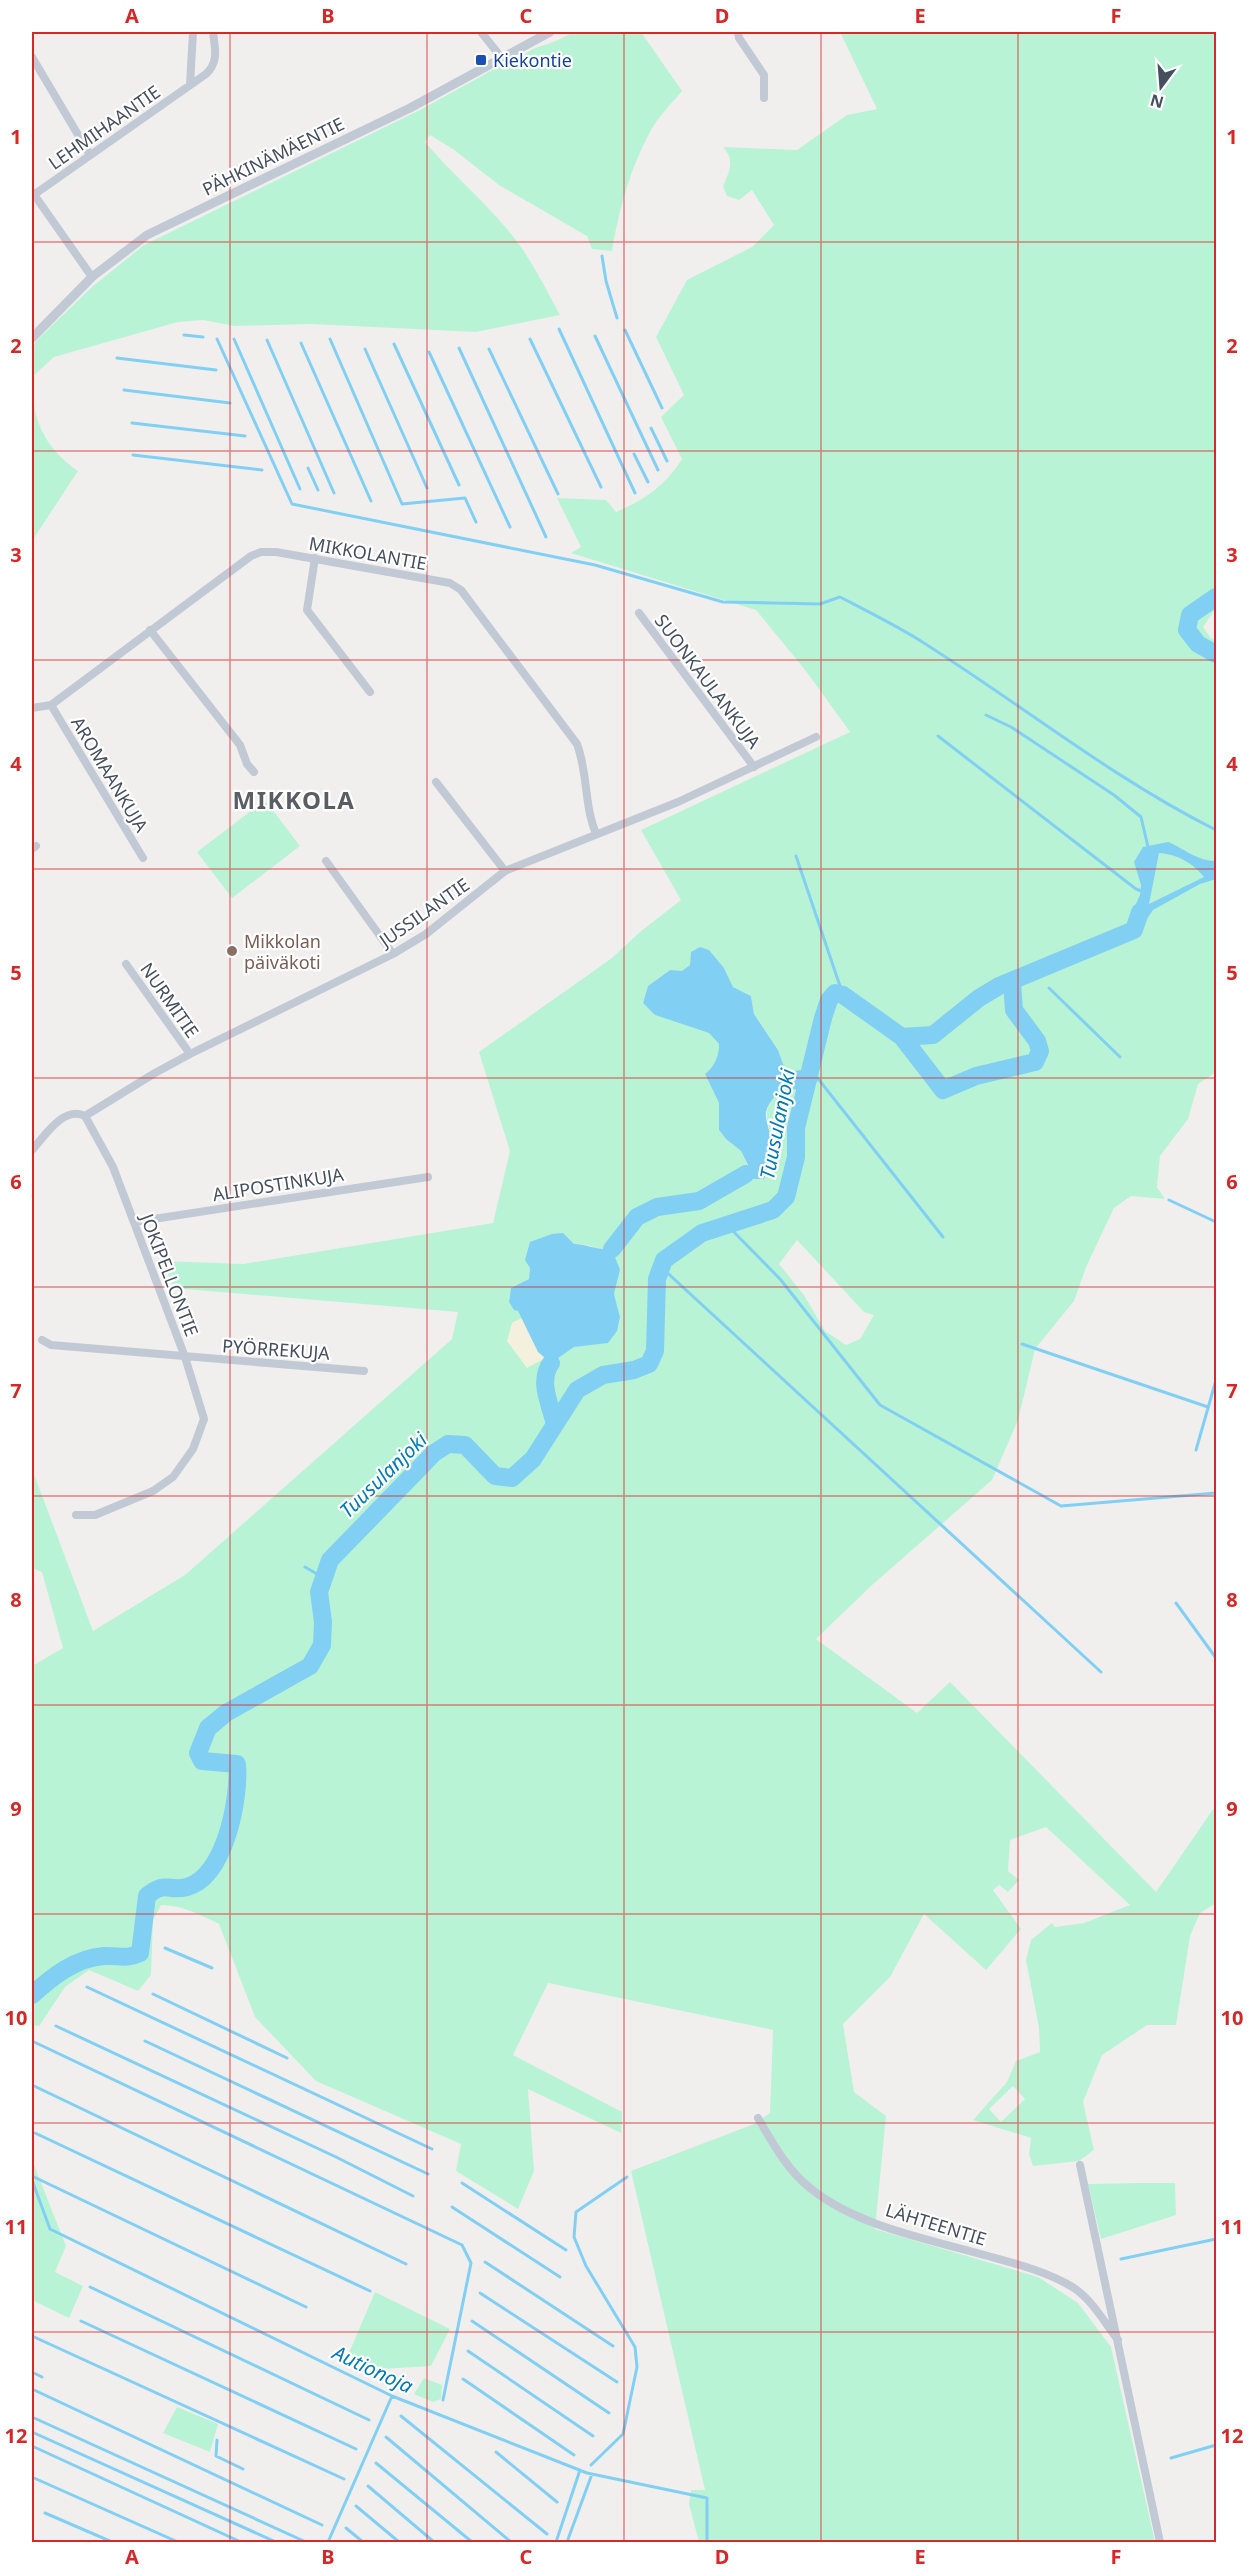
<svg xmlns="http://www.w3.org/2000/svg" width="1248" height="2574" viewBox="0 0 1248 2574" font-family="'Noto Sans',sans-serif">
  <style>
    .green { fill: #b9f3d6; fill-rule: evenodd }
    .sand { fill: #f4f0de }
    .water { fill: #82cff4; fill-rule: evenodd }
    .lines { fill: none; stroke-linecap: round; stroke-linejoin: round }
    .stream { stroke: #82cff4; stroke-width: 3 }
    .river { stroke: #82cff4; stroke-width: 18 }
    .minor { stroke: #c1c9d5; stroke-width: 8 }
    .tertiary { stroke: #c1c9d5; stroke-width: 9 }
    .grid { fill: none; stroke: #d62828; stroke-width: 1.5; stroke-opacity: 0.55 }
    .transit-dot { fill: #1a4fb4; stroke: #fff; stroke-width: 2 }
    .education-dot { fill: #8d6e63; stroke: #fff; stroke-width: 2 }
    .labels { text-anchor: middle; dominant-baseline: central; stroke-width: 4.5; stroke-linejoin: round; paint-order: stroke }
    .transit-label { font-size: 18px; fill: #164399; stroke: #fff; text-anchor: start }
    .street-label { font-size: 18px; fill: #454f5e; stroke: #fff }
    .education-label { font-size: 18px; fill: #785e54; stroke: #fff; text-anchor: start }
    .water-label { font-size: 20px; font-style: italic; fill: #007ab6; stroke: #fff }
    .district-label { font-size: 24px; font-weight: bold; letter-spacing: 1.5px; fill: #5a5e64; stroke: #fff }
    .neatline { fill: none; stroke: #d62828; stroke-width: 2 }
    .grid-label { font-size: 20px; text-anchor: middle; font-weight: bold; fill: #d62828 }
  </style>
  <rect width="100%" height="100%" fill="#f1efee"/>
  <path class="green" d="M573,32H641L682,91C671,104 658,117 650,132C630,169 619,209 612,251L592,249L587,236L499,185L453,149L430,135L425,142C450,172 481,198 507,229C529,254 544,286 560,315L476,332L311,324L235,326L203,320L178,322L54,357L32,377V349L36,341L92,287L144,245L420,110L509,61C521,59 529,49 541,46C552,43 563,38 573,32Z
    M840,32H1216V608L1203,627L1210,637L1216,641V1072L1198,1084L1188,1119L1160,1156L1157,1187L1165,1199L1131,1196L1114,1208L1087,1265L1074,1301L1035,1349L1018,1420L992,1480L871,1586L816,1639L917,1713L950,1682L1156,1892L1216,1805V1903L1200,1913L1190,1936L1176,2025H1147L1102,2055L1083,2102L1094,2150L1079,2161L1033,2166L1029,2154L1031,2138L973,2120L1007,2082L1016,2061L1040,2052L1039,2028L1026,1960L1031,1940L1052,1923L1055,1927L1084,1923L1130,1905L1046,1827L1010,1840L1008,1871L1019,1880L1008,1892L999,1885L993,1890L1021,1929L986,1970L924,1914L890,1977L843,2024L854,2092L886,2116L875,2229L1038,2277L1078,2303L1111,2347L1155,2542H699L689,2504L691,2490H705L631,2171L754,2124L770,2113L773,2030L548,1983L513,2055L622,2112L621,2133L528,2089L534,2171L518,2209L456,2171L461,2144L316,2081L255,2017L219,1924C200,1915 183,1905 161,1905L153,1920L151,1975L138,1991L89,1970L65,1987L39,2026L32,2025V1666L63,1648L42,1572L32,1568V1469L93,1631L185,1575L452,1339L458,1312L173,1288L163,1261L243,1264L493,1223L510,1151L479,1052L612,958L640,932L681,900L641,830L850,732L806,671L756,610L571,553L581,547L557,498L606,500L616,512C644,500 665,486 682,459L661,417L684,395L656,337L687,280L752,247L774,225L752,190L739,200L727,196L723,186C730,170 735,161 723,147L797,150L847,115L877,109ZM690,965L724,968L733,987L751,996L754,1014L778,1050V1093C760,1113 769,1115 770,1138C771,1148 768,1157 769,1168L748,1166L741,1151L726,1139L719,1130V1103L705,1074C714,1067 719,1057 719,1044L709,1033L656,1015L643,1003L648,986L670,970L682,972ZM797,1240L864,1312L874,1315L860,1339L846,1345L825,1331L804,1295L779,1264ZM574,1244C598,1244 605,1253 620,1270L614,1294L620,1317L590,1344L574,1347L551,1362L545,1358L527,1367L512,1323L522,1318L518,1311L509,1302L511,1288L529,1280L530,1268ZM1013,2086L1025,2099L1001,2122L989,2109Z
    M32,383C33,422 45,448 78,471L32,541Z
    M265,800L300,846L232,898L197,852Z
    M32,2160L66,2246L55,2272L83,2286L69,2318L32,2300Z
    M1136,2183H1175L1176,2215L1101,2239L1088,2184Z
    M375,2292L450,2329L431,2366L382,2369L348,2355Z
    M424,2378L442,2385L441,2399L433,2402L414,2394Z
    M177,2407L218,2424L210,2452L163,2433Z"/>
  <path class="sand" d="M522,1318L538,1352L545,1358L527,1368L507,1341L512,1323Z"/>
  <path class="water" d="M1168,842C1185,849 1197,861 1216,861V879L1200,884L1153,910L1136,935L1125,928L1140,895L1141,885L1134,862L1143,847ZM1159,853C1177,854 1193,863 1204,877L1149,904Z
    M700,947L709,950L724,968L733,987L751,996L754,1014L778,1050L789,1081C782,1090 768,1101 766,1112C765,1119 769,1128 770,1136C771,1147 769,1168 764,1179H755L746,1174L748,1165L741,1151L726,1139L719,1130V1103L705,1074C714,1067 719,1057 719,1044L709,1033L655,1015L643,1003L648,986L670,970L682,971L690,965L691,952Z
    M563,1233L574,1244C587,1244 599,1251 612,1249L620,1270L614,1294L620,1317L617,1331L608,1343L574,1347L551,1363L538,1352L518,1311L514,1310L509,1302L511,1288L529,1279L530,1268L525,1260L530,1242L552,1234Z"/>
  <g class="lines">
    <path class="stream" d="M602,256L606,281L617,318
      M559,329L635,493
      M625,330L662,408
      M184,335L203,337
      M595,336L658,470
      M217,339L292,504L595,565L723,602L820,604L840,597C865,610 891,623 916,638C1017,701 1110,777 1216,830
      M234,339L300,489
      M330,339L402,504L465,498L476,522
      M530,339L601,487
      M267,340L334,493
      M301,343L371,501
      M394,344L459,485
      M459,348L546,537
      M365,349L427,488
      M489,349L558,494
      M429,352L510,527
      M117,358L216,370
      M124,390L230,403
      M132,423L245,436
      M651,428L667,461
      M634,454L648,482
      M133,455L262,470
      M308,468L318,490
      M986,715L1011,727L1114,795L1141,817L1148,847
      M938,736L1136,889L1144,892
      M796,856L843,995
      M1049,988L1120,1057
      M812,1071L943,1237
      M1169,1200L1216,1222
      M728,1226L780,1279L880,1405L1061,1506L1216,1493
      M661,1267L1101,1672
      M1022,1344L1208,1407
      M1196,1450L1216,1380
      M305,1567L324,1578
      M1176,1603L1216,1658
      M165,1948L212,1968
      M87,1987L432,2149
      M153,1994L287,2058
      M56,2026L336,2157L413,2196
      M32,2041L462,2245L471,2263L443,2400
      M145,2041L428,2174
      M32,2085L406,2264
      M35,2133L370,2291
      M32,2176L306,2307
      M32,2180L50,2229L392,2396L587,2473L707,2498V2542
      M462,2183L566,2250
      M452,2207L560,2277
      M1121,2259L1216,2239
      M485,2262L613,2346
      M90,2287L369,2420
      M480,2293L617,2382
      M81,2321L356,2449
      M472,2321L609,2413
      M32,2336L344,2479
      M468,2351L593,2436
      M32,2372L42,2377
      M463,2379L574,2455
      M32,2389L322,2525
      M401,2416L547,2534
      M32,2417L306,2542
      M32,2432L276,2542
      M386,2437L511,2542
      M217,2440L216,2456L243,2469
      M32,2446L241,2542
      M496,2452L557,2502
      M1171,2458L1216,2445
      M376,2463L472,2542
      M591,2465L623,2434L637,2367L635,2347L586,2266L574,2237L576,2212L627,2177
      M34,2478L178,2542
      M368,2486L434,2542
      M356,2506L399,2542
      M45,2513L112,2542
      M346,2528L363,2542
      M328,2542L392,2396
      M556,2542L580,2470
      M567,2542L592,2474"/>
    <path class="river" d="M1216,597L1190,615L1187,630L1198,644L1216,654
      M902,1037L943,1090L976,1076L1035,1062L1040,1051L1037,1041L1014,1010L1012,982
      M789,1081L809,1078
      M612,1249L637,1217L657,1207L699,1201L746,1174
      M551,1363C538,1381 550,1404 555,1424
      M32,1995C52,1977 75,1958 104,1956C118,1955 126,1960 140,1953L147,1896C166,1880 168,1892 187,1887C225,1877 240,1798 237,1764L202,1761L198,1753L208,1728L226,1713L310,1666L322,1645L323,1622L319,1592L330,1560L434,1453L448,1444L465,1445L495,1476L512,1478L533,1459L577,1390L603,1375L634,1370L649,1364L655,1351L657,1279L664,1260L702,1233L773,1210L786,1197L796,1157V1128L823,1018L829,1000L835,993L843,995L902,1037L933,1035L979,998L999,986L1134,930L1140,912"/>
    <path class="minor" d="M481,32L501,57
      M738,32L739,38L764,75V98
      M32,57L90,155
      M190,85L193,32
      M33,193L92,277
      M35,194L206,74C219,62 215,49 213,32
      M315,558L307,610L370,692
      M639,613L754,767
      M150,630L240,745L247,764L254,772
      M51,705L143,858
      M32,708L51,705L251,556L261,552H276L450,583L461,590L577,744C588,773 584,805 596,834
      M436,782L505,871
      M32,849L36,846
      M326,861L393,954
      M126,964L190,1054
      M32,1150C45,1136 64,1105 85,1116L155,1073L190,1054L393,954L426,934L505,871L678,802L816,737
      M134,1222L428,1177
      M42,1340L51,1345L364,1371
      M76,1515H95L153,1491L173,1477L193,1449L204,1419L185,1357L113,1167L85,1116
      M758,2118C772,2142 787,2170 810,2188C858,2227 929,2239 988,2256C1017,2264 1048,2272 1074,2288C1092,2300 1105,2323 1118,2340
      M1080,2165L1160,2542"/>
    <path class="tertiary" d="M32,338L92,277L147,235L410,108L550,32"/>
  </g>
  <path class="grid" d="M230,32V2542M427,32V2542M624,32V2542M821,32V2542M1018,32V2542M32,242H1216M32,451H1216M32,660H1216M32,869H1216M32,1078H1216M32,1287H1216M32,1496H1216M32,1705H1216M32,1914H1216M32,2123H1216M32,2332H1216"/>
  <rect class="transit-dot" x="475" y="54" width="12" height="12" rx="3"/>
  <circle class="education-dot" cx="232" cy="951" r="6"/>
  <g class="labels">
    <g class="transit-label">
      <text x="493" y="60">Kiekontie</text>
    </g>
    <g class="street-label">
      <text transform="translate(104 127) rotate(-35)">LEHMIHAANTIE</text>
      <text transform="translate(273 156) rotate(-26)">PÄHKINÄMÄENTIE</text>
      <text transform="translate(368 553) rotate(10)">MIKKOLANTIE</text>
      <text transform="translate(708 681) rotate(53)">SUONKAULANKUJA</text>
      <text transform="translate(110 774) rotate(59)">AROMAANKUJA</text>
      <text transform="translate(424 912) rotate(-35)">JUSSILANTIE</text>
      <text transform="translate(170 1000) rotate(55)">NURMITIE</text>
      <text transform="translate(278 1184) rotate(-9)">ALIPOSTINKUJA</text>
      <text transform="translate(170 1275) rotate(69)">JOKIPELLONTIE</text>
      <text transform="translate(276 1349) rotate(4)">PYÖRREKUJA</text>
      <text transform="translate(936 2224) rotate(17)">LÄHTEENTIE</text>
    </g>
    <g class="education-label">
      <text x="244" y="941">Mikkolan<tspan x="244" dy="21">päiväkoti</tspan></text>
    </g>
    <g class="water-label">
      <text transform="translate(777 1124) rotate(-79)">Tuusulanjoki</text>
      <text transform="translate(383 1475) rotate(-44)">Tuusulanjoki</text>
      <text transform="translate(373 2369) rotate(25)">Autionoja</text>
    </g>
    <g class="district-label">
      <text x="294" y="799">MIKKOLA</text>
    </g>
  </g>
  <rect width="1248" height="2574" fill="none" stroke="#ffffff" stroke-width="66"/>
  <g transform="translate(1161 87) rotate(196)" stroke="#ffffff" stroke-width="4.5" paint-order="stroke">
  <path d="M0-4.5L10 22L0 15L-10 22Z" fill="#454f5e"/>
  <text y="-9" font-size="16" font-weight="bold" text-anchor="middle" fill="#454f5e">N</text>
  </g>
  <rect x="33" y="33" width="1182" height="2508" class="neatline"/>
  <g class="grid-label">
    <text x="132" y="23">A</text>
    <text x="328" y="23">B</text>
    <text x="526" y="23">C</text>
    <text x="722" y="23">D</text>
    <text x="920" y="23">E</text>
    <text x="1116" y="23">F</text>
    <text x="16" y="144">1</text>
    <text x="1232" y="144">1</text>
    <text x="16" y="353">2</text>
    <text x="1232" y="353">2</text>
    <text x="16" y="562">3</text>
    <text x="1232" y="562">3</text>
    <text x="16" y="771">4</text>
    <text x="1232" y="771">4</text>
    <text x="16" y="980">5</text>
    <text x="1232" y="980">5</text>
    <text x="16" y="1189">6</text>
    <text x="1232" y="1189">6</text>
    <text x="16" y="1398">7</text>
    <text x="1232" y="1398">7</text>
    <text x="16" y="1607">8</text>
    <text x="1232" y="1607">8</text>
    <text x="16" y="1816">9</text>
    <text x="1232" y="1816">9</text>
    <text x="16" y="2025">10</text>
    <text x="1232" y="2025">10</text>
    <text x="16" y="2234">11</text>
    <text x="1232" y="2234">11</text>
    <text x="16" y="2443">12</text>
    <text x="1232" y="2443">12</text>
    <text x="132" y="2564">A</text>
    <text x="328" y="2564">B</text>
    <text x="526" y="2564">C</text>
    <text x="722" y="2564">D</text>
    <text x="920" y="2564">E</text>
    <text x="1116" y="2564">F</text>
  </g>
</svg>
